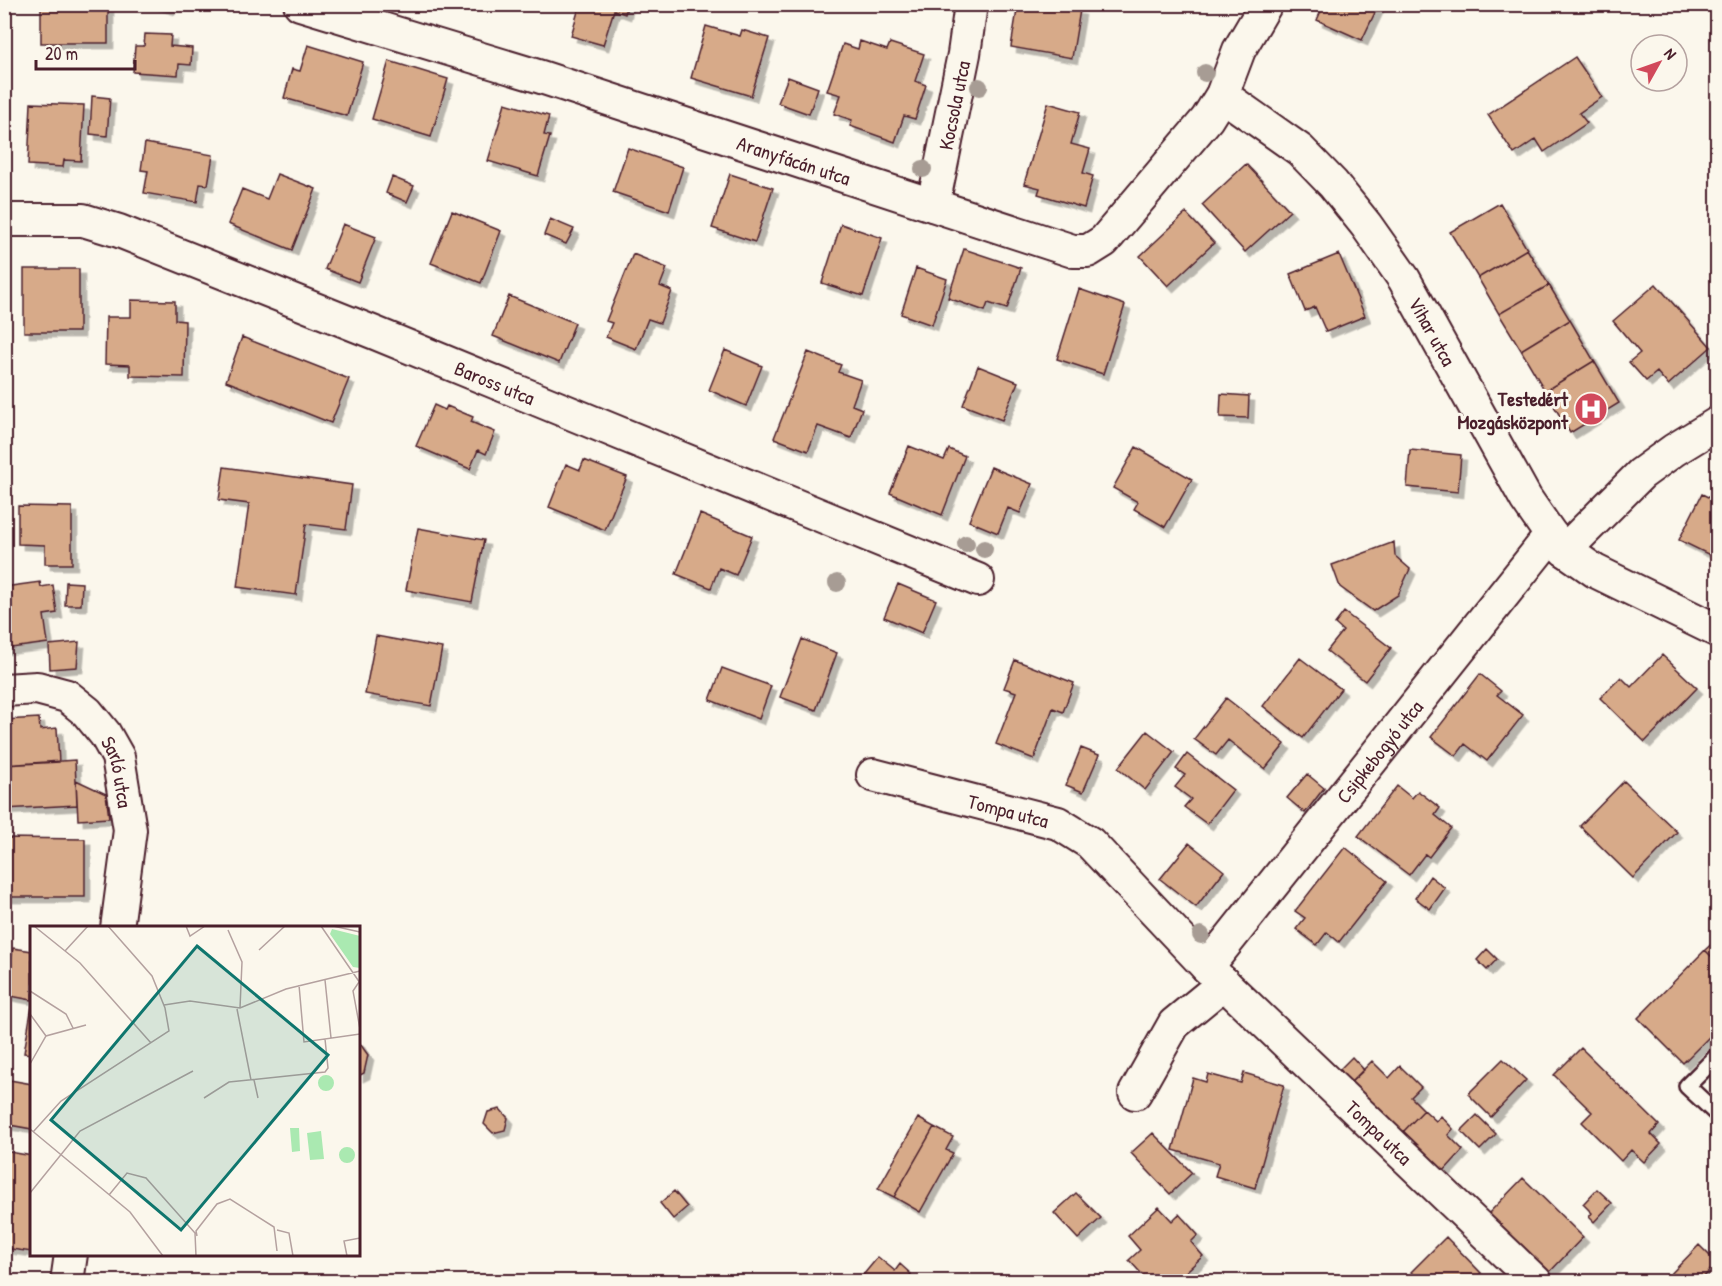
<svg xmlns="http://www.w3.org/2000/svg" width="1722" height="1286" viewBox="0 0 1722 1286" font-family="'Patrick Hand',sans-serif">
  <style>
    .building { fill: #d7aa89; stroke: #4a1f2b; stroke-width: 1.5; filter: url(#shadow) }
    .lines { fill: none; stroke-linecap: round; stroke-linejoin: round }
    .lane-casing { stroke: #4a1f2b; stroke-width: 20 }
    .street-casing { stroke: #4a1f2b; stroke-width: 36 }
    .lane { stroke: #fbf7ec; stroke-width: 15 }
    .street { stroke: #fbf7ec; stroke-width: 32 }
    .tree { fill: #a79c94 }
    .labels { text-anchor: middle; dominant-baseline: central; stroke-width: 6; stroke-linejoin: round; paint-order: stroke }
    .street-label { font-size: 20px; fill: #4a1f2b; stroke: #fbf7ec }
    .poi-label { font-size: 20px; font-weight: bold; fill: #4a1f2b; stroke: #fbf7ec; text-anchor: end }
    .inset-road { fill: none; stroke: #b4a19f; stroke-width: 1.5 }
    .view { fill: #0f766e; fill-opacity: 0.15; stroke: #0f766e; stroke-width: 3 }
    .inset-edge { fill: none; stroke: #4a1f2b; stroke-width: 3 }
  </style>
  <defs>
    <filter id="shadow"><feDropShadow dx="5.5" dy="5.5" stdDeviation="0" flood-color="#0004"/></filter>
  </defs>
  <rect width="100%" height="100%" fill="#fbf7ec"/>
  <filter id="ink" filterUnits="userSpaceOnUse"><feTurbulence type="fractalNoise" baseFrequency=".0167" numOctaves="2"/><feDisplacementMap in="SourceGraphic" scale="12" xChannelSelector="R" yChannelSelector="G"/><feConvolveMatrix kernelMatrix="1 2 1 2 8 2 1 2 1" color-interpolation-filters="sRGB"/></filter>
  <g filter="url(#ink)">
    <path class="building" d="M152,4H170L169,9Z
      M580,4H628L625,14L614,10L603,45L571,36Z
      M1018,4H1049L1080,10L1072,58L1011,47Z
      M1324,4H1379L1362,40L1317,20Z
      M108,5V43H41V6Z
      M706,26L740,36L742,30L769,38L751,96L691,78Z
      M145,34L171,35L170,46L192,48L191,65L179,64L178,75L133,72L135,46H144Z
      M860,41L887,50L890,43L924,54L915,81L926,85L915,119L904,116L895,142L850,126L852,120L834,114L841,95L827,91L843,44L858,49Z
      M308,45L363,62L347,116L284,98L292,69L300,71Z
      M1575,57L1602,97L1579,113L1587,123L1544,152L1536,139L1514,154L1488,115Z
      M389,61L448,79L431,137L372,119Z
      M788,77L818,88L809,114L778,103Z
      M92,96L110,98L107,136L90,134Z
      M31,103L84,105L81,161L64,160L63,167L28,165Z
      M505,103L549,116L544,135L550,136L538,176L488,161Z
      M1048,103L1080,112L1071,144L1090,149L1083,173L1093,176L1084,208L1038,194L1040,188L1024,184Z
      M145,143L213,155L208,185L200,184L197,202L144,193L148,171L141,170Z
      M628,148L683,167L669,211L613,192Z
      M1246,164L1290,211L1245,252L1202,205Z
      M277,174L316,189L292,250L228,224L242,189L267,199Z
      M730,174L773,188L755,242L712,228Z
      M392,177L414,186L407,202L386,193Z
      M1500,203L1527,249L1478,278L1450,232Z
      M452,211L501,231L481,283L431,263Z
      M1186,213L1214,243L1168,286L1140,256Z
      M550,219L574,229L566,244L544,235Z
      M343,224L376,237L358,282L325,269Z
      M841,224L882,238L863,296L822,283Z
      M964,249L1021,268L1007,309L988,303L985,311L948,298Z
      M1527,249L1549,285L1499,314L1478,278Z
      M633,254L667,268L660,286L672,291L660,323L648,319L636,349L606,337L612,323L606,321Z
      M1339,254L1365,316L1326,332L1315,307L1305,311L1290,274Z
      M916,268L947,279L932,325L901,314Z
      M24,269H79V332H24Z
      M1656,284L1711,347L1668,385L1657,372L1646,381L1629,362L1640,353L1613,321Z
      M1549,285L1570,320L1521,350L1499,314Z
      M1079,289L1125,305L1103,374L1057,359Z
      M509,296L575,323L559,363L493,336Z
      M131,300L175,301V320L185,321L184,377L130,376V365L105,364L106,317H131Z
      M1570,320L1594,361L1545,391L1521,350Z
      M242,337L349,379L331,423L226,381Z
      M725,350L762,366L746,406L709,390Z
      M808,352L841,365L838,372L861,380L852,405L862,409L851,438L818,426L808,451L774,438Z
      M1594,361L1619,403L1570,433L1545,391Z
      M978,366L1018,382L1002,420L963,405Z
      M1221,394L1249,396L1248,418L1220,417Z
      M434,405L445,410L447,406L473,417L471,422L495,432L486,454L478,450L470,469L416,446Z
      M909,446L944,460L949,449L965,456L942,515L890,493Z
      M1136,447L1192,479L1165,527L1134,509L1138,502L1113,488Z
      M1410,450L1461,455L1458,492L1407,487Z
      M584,460L627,477L605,530L549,507L566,464L580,470Z
      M224,467L352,485L346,529L306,524L296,595L237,587L249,504L219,500Z
      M991,467L1032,484L1020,513L1008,508L998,533L969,521Z
      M1702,494L1718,502V559L1679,540Z
      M18,506L72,507V564H45V545L18,544Z
      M700,514L752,536L736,575L719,568L711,588L676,574Z
      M418,528L484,540L472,602L406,590Z
      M1394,542L1395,556L1410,569L1398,595L1373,611L1340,587L1332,565Z
      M40,582L41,587L53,585L57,613L44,615L48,643L4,649V587Z
      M66,582L82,583L81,605H65Z
      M898,584L936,600L922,633L884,617Z
      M1344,612L1391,648L1365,681L1327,651L1343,631L1335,624Z
      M376,636L442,648L431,706L365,694Z
      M802,639L837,653L816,710L780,697Z
      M79,642L77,667L50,669L49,645Z
      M1662,655L1697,688L1645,742L1600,698L1621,677L1631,687Z
      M1300,658L1341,689L1303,738L1263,706Z
      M1015,660L1074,683L1063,712L1053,708L1034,759L996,744L1016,692L1004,688Z
      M722,668L771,686L759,719L710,700Z
      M1480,674L1501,691L1497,695L1523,715L1487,761L1465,744L1456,756L1431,737Z
      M1226,698L1285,744L1265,769L1228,740L1216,755L1194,739Z
      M39,718L40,730L57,728L59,762L4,765V720Z
      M1147,731L1174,752L1145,790L1118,768Z
      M1081,748L1099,755L1083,792L1066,785Z
      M1187,754L1233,790L1207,824L1184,807L1191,799L1175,787L1185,775L1176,769Z
      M75,760L77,805L4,809V765Z
      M1307,774L1324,788L1305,813L1287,798Z
      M76,780L106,794L109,818L78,820Z
      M1624,781L1677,832L1633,878L1580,826Z
      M1397,786L1412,798L1418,791L1440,808L1435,815L1451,828L1429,857L1425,854L1409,875L1358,836Z
      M4,838L85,839V897H4Z
      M1189,843L1224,871L1196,907L1160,879Z
      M1345,847L1387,881L1339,942L1327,932L1317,945L1296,929L1305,918L1295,911Z
      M1430,876L1445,888L1430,909L1415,898Z
      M1718,938V963L1705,950Z
      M13,948L32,951V1000L5,995Z
      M1487,949L1497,959L1487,970L1477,960Z
      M1705,950L1718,963V1028L1683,1063L1638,1018Z
      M32,1005V1054L24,1053Z
      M358,1041L368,1055L364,1073L358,1076Z
      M1581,1048L1659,1125L1651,1134L1661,1144L1644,1162L1631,1150L1621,1161L1582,1122L1592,1112L1554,1075Z
      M1352,1057L1364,1070L1350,1083L1340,1069Z
      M1503,1059L1526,1080L1491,1117L1468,1094Z
      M1372,1061L1389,1078L1400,1066L1421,1087L1411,1097L1424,1110L1402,1133L1350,1083Z
      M1244,1073L1284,1085L1255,1188L1215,1176L1219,1163L1173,1150L1193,1078L1206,1082L1208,1074L1241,1083Z
      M4,1079L32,1084V1129L4,1124Z
      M500,1109L508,1118L505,1130L493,1133L484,1124L488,1112Z
      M1424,1110L1436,1121L1441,1116L1453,1129L1448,1135L1463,1150L1443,1172L1402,1133Z
      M1477,1115L1496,1134L1480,1150L1461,1131Z
      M918,1118L934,1127L894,1197L878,1189Z
      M934,1127L953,1137L946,1150L953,1153L920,1212L894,1197Z
      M1153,1133L1192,1173L1170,1194L1131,1153Z
      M4,1151L32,1156V1252L4,1248Z
      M1523,1178L1583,1237L1546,1276L1486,1216Z
      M1597,1189L1612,1203L1594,1222L1589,1217L1592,1213L1583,1204Z
      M674,1191L687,1207L673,1219L660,1203Z
      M1076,1193L1101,1218L1078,1239L1054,1213Z
      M1159,1207L1172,1221L1179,1214L1198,1235L1191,1242L1203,1256L1175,1282H1149L1129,1260L1140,1250L1128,1236Z
      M1446,1237L1481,1273L1472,1282H1420L1411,1272Z
      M1699,1245L1717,1263L1699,1282H1663Z
      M878,1257L895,1271L900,1264L911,1274L905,1282H860L859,1280Z"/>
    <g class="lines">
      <g class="lane-casing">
        <path id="lane" d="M1718,1055L1687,1086L1718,1115"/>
      </g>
      <g class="street-casing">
        <g id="street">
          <path id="s1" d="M300,4L541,77L1073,251H1088L1104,241L1207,119L1222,95L1239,50L1266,4"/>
          <path id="s2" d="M1222,95L1300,150L1333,184L1366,225L1404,279L1526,499L1551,535L1565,550L1595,571L1718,631"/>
          <path id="s3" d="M933,205L964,54L971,4"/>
          <path id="s4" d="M4,220H83L119,231L375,333L978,580"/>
          <path d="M1565,550L1641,474L1674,450L1718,423"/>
          <path id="s5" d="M4,690L37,688L67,696L87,712L105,734L118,757L130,830L117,928"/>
          <path id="s6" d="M873,775L1058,823L1090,843L1207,967L1536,1282"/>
          <path id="s7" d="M1207,967L1551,535"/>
          <path d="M1135,1093L1174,1024L1224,983"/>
          <path d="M67,1282L71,1254"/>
        </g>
      </g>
      <use href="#lane" class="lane"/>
      <use href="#street" class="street"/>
    </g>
    <g class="tree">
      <circle cx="1205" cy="73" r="9"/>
      <circle cx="979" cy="87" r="9"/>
      <circle cx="923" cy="169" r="9"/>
      <circle cx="966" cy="544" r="9"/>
      <circle cx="984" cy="549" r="9"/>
      <circle cx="837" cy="583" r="9"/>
      <circle cx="1201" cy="935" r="9"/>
    </g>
  </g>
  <defs>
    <g id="hospital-disc" transform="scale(1.725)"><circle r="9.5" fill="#d1495b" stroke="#fbf7ec"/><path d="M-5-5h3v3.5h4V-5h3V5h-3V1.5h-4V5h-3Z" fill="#fff"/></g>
  </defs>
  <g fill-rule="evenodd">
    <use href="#hospital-disc" x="1591" y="409"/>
  </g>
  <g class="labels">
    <g class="street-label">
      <text stroke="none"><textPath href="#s3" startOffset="102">Kocsola utca</textPath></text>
      <text stroke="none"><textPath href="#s1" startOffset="518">Aranyfácán utca</textPath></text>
      <text stroke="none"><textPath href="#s2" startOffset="321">Vihar utca</textPath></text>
      <text stroke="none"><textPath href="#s4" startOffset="522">Baross utca</textPath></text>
      <text stroke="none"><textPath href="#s7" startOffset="276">Csipkebogyó utca</textPath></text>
      <text stroke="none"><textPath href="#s5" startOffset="159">Sarló utca</textPath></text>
      <text stroke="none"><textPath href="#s6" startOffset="140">Tompa utca</textPath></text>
      <text stroke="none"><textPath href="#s6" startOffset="638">Tompa utca</textPath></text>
    </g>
    <g class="poi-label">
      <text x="1568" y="398">Testedért<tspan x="1568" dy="23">Mozgásközpont</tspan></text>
    </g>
  </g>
  <g transform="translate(30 926)">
    <rect width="330" height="330" fill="#fbf7ec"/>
    <path d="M302,3L330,10V42L323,41L300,8ZM288 157a8 8 0 1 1 16 0a8 8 0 1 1-16 0ZM260,202H269L270,225L262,226ZM291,205L294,233L280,234L277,207ZM309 229a8 8 0 1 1 16 0a8 8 0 1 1-16 0Z" fill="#aae9b1"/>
    <path class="inset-road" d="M4,0L50,37L121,117M156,0L160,10L175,0M291,0L330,57M303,0L330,6M198,4L212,36L210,82M229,24L255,0M35,25L58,0M295,54L301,112M329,56L323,65L330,103M269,59L274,116L330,108M0,65L36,88L43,102M134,79L160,75L210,82L256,63L330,45M207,83L221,154M0,88L16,110M0,138L16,110L56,99M224,154L228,172M174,172L199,156L295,146L298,142L295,113M0,203L100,286L133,330M3,206L31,175L139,105L135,82L122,50L78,0M0,267L50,205L163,145M79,269L97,247L116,252L165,307L166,330M247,304L259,307L263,330M167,310L166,305L187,278L200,273L244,301L247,325M317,330L314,315L330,312"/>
    <path class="view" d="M167,20L298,129L151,304L21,194Z"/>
    <rect width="330" height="330" class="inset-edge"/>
  </g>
  <rect width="1722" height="1286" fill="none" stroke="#fbf7ec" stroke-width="24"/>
  <rect x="12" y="12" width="1698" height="1262" fill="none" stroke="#4a1f2b" stroke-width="2" filter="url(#ink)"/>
  <g transform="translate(1659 63) rotate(50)"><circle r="28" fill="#fbf7ec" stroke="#b4a19f" stroke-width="1.5"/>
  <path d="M0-4.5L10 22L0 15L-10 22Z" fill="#d1495b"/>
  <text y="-9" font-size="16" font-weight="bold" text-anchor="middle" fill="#4a1f2b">N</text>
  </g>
  <path d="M36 60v9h99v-9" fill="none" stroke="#4a1f2b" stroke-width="3"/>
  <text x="45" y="60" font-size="18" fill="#4a1f2b" stroke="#fbf7ec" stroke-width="4.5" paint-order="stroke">20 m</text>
</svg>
